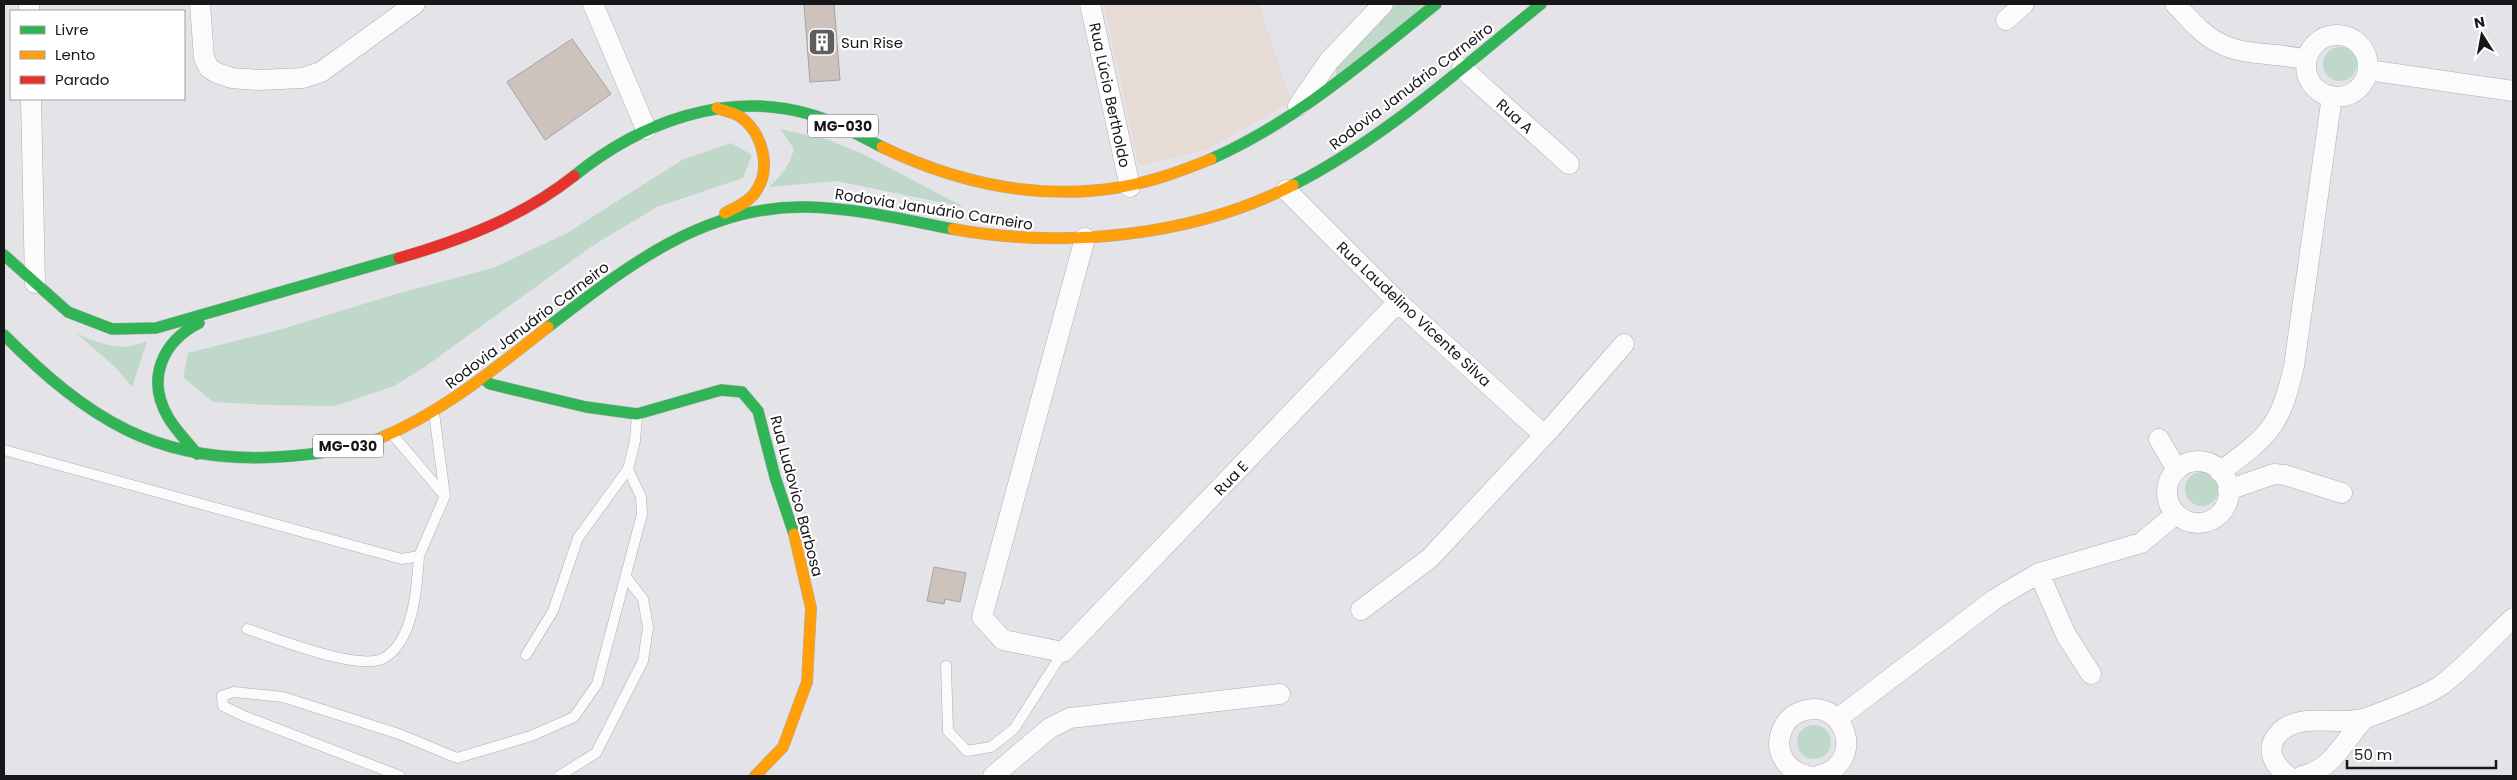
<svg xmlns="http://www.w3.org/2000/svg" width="2517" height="780" viewBox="0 0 2517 780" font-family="Poppins,sans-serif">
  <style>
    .industrial { fill: #e6dbd5 }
    .green { fill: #c0d8c9 }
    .building { fill: #cdc3bc; stroke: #a4a3a4 }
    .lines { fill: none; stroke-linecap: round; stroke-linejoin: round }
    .lane-casing { stroke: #aeaeb2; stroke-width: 11 }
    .street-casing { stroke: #aeaeb2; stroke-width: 21 }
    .fast-casing { stroke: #aeaeb2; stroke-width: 12 }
    .slow-casing { stroke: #aeaeb2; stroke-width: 12 }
    .jam-casing { stroke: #aeaeb2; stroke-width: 12 }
    .lane { stroke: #fbfbfc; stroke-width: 10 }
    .street { stroke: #fbfbfc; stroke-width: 20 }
    .fast { stroke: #30b455; stroke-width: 11 }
    .slow { stroke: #ff9f0a; stroke-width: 11 }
    .jam { stroke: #e5322d; stroke-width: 11 }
    .labels { text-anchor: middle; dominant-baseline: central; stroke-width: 4.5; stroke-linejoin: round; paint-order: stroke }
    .shield { fill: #fff; stroke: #5d5d5e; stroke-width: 1 }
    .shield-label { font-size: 14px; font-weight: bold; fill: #171719 }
    .poi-label { font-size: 15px; fill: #171719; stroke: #fff; text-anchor: start }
    .street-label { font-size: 15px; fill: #171719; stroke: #fff }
  </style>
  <rect width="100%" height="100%" fill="#e3e3e8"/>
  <path class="industrial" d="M1104,4H1259L1291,102L1206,150L1139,166Z"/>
  <path class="green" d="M1396,4H1429L1336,76V63Z
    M2323 64a17 17 0 1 1 34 0a17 17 0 1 1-34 0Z
    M780,129L829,140L865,155L964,207L836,181L769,187C782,175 789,166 794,149Z
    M731,143L752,155L743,178L657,207L595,244L426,366L394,386L335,406L270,405L213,402L183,377L188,353L279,330L396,294L493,268L567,233L682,160Z
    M76,333C101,344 120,353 147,341L132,387L116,368Z
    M2185 489a17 17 0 1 1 34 0a17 17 0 1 1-34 0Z
    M1797 742a17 17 0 1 1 34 0a17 17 0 1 1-34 0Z"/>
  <path class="building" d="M804,4H834L840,80L810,82Z
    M572,39L611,94L545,140L507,82Z
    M934,567L966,573L960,602L945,599L944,604L927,601Z"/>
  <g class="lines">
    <g class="lane-casing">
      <path id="lane" d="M393,435L444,495
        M4,450L402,559L419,556L445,496L434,413
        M247,629C276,638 359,672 384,658C414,641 417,586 419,556
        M526,655L553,611L578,538L628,469L635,441L637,415
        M946,666L948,731L967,751L991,747L1014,729L1063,652
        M400,776L244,716L223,706L222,696L234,692L283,697L399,734L457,758L531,736L574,717L597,684L642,514L641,497L628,469
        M559,776L596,753L643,661L648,627L643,599L626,577"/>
    </g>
    <g class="street-casing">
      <path id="street" d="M29,4V11
        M200,4L204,58L209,68L217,73L232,78L258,80L303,78L321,72L415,4
        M593,4L646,129
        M1090,4L1130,187
        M2175,4C2188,17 2202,35 2219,43C2245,57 2279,52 2306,60
        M2006,20L2024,4
        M2306 66a31 31 0 1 1 62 0a31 31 0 1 1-62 0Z
        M1462,68L1569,164
        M2368,70L2513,91
        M31,99L35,283
        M1298,106L1329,61L1383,4
        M1286,190L1398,302L1544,435
        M1085,238L982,617L1003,640L1063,652L1398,302
        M2159,439L2177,470
        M2167 492a31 31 0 1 1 62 0a31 31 0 1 1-62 0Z
        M2220,472C2269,435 2280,428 2294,366L2332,96
        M2228,490L2274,474L2285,475L2342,493
        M2039,573L2066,635L2091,674
        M1361,610L1430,558L1551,428L1624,344
        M1837,719L1995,599L2039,573L2141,543L2176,514
        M993,776L1050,728L1070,718L1280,694
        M1808,776C1787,771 1773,752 1782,730C1785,722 1792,715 1800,712C1845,694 1868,764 1818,776
        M2288,776C2275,766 2264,750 2278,734C2299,710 2340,727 2366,718C2383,712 2427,695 2440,686C2466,667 2489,640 2513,618
        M2302,776C2333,770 2344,740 2364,719"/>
    </g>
    <g class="fast-casing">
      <path id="fast" d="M1211,159C1295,122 1366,60 1436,4
        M574,176C639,123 726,90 809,114C835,121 858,135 882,147
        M1293,185C1384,139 1461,68 1541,4
        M4,255L68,312L112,329L156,328L399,258
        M548,327C626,267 704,205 807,207C856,208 905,220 953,229
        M4,335C87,418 156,464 277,457C311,455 347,451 378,439
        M483,378L490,384L586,407L637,414L721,390L742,392L758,411L775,477L794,534
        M197,454C188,442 176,431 168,417C146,379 162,342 199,323"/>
    </g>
    <g class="slow-casing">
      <path id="slow" d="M717,108C724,111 732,112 739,116C763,132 773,170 754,194C747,203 735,208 725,213
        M882,147C971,190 1070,207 1165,176C1181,171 1196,165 1211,159
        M953,229C1063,249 1192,237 1293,185
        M378,439C442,413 494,369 548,327
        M755,776L783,747L807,682L811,608L794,534"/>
    </g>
    <g class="jam-casing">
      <path id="jam" d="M399,258C462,240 522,217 574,176"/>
    </g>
    <use href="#lane" class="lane"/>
    <use href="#street" class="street"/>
    <use href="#fast" class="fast"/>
    <use href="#slow" class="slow"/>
    <use href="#jam" class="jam"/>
  </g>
  <defs>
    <g id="building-square" transform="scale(1.4375)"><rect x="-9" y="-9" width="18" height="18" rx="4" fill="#5e5e61" stroke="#fff"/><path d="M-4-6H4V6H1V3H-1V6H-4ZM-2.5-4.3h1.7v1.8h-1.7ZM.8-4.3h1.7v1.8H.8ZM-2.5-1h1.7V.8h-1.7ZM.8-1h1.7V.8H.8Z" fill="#fff"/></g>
  </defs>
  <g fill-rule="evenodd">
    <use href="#building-square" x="822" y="42"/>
  </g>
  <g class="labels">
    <g class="shield">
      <rect x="808" y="114.5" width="70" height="23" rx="4"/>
      <rect x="313" y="434.5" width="70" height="23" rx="4"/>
    </g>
    <g class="shield-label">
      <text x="843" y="126">MG-030</text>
      <text x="348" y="446">MG-030</text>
    </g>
    <g class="poi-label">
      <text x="841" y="42">Sun Rise</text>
    </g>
    <g class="street-label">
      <text transform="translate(1411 86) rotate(-37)">Rodovia Januário Carneiro</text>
      <text transform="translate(1110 95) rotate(78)">Rua Lúcio Bertholdo</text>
      <text transform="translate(1515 116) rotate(42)">Rua A</text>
      <text transform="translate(934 209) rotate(9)">Rodovia Januário Carneiro</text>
      <text transform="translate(1414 314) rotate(43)">Rua Laudelino Vicente Silva</text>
      <text transform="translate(527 325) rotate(-37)">Rodovia Januário Carneiro</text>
      <text transform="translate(1231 478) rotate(-46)">Rua E</text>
      <text transform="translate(797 496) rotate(75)">Rua Ludovico Barbosa</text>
    </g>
  </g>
  <rect width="2517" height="780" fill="none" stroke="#171719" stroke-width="10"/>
  <rect x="10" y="10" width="175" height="90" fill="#ffffff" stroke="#a2a2a3"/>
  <rect x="20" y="26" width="25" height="8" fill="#30b455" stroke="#a2a2a3"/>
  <text x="55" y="35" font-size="15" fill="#171719">Livre</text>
  <rect x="20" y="51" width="25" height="8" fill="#ff9f0a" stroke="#a2a2a3"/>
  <text x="55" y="60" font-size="15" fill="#171719">Lento</text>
  <rect x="20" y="76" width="25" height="8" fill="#e5322d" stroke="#a2a2a3"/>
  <text x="55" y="85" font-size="15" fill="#171719">Parado</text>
  <g transform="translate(2482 35) rotate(349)" stroke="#ffffff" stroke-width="4" paint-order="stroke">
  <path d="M0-4L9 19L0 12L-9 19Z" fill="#171719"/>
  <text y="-8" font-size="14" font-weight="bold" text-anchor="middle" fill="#171719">N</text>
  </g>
  <path d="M2347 760v8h149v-8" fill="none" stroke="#171719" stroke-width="2.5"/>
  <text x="2354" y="760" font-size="15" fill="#171719" stroke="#ffffff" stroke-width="4" paint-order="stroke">50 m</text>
</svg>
